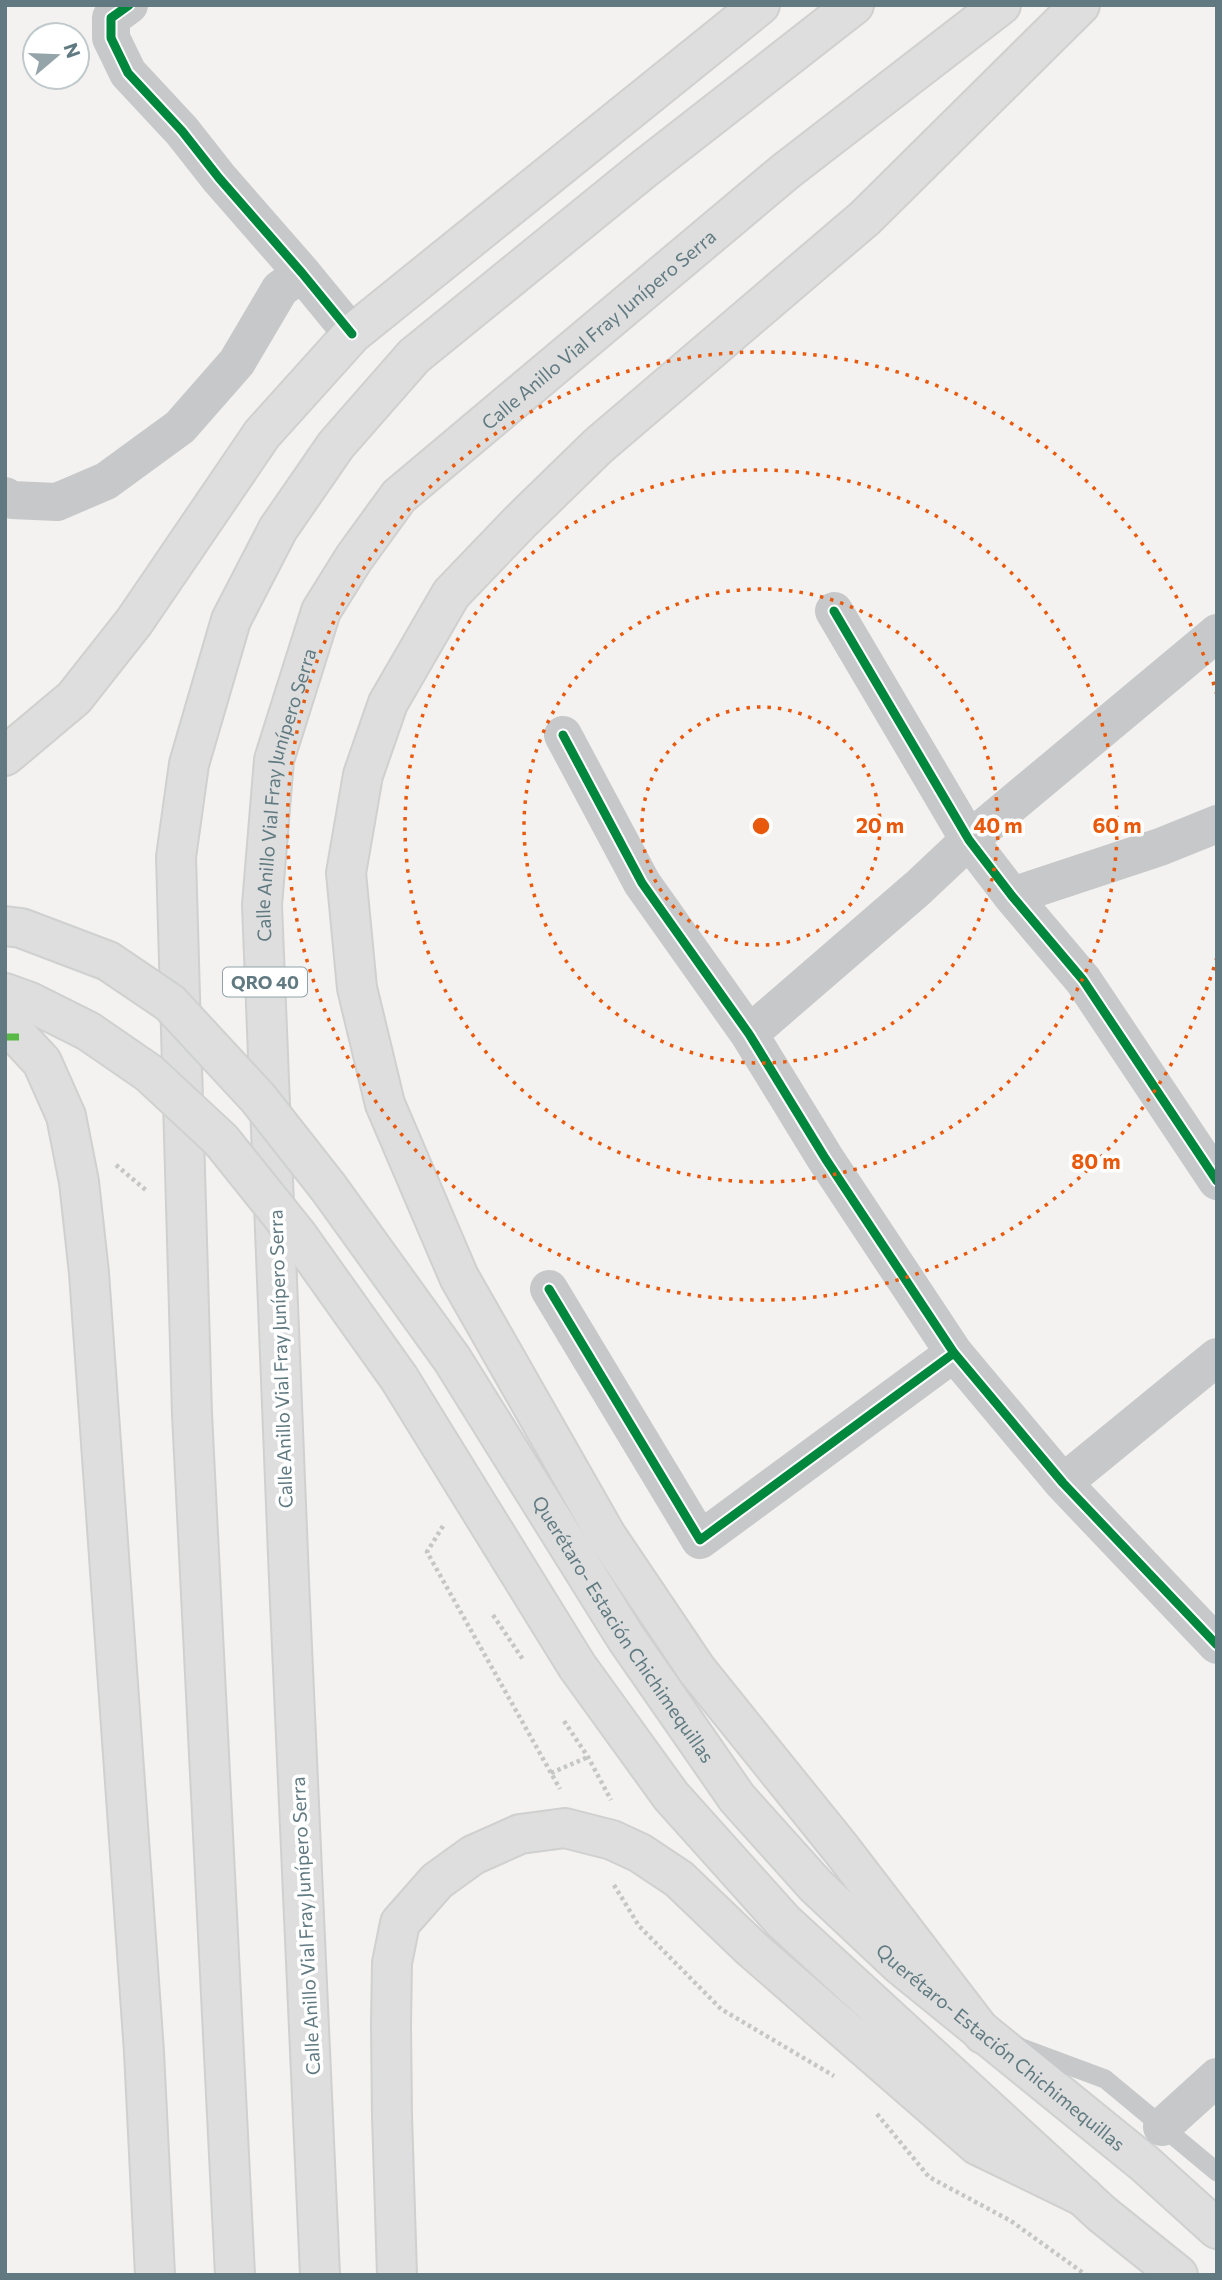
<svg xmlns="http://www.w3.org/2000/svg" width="1222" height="2280" viewBox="0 0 1222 2280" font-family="Commissioner,sans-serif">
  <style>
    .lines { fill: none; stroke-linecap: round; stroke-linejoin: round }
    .secondary-casing { stroke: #cfd0d0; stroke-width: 42 }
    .trunk-casing { stroke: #cfd0cf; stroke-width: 42 }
    .path { stroke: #c5c7c6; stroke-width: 4.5; stroke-dasharray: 3.5 3.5; stroke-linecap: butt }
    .service { stroke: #c7c8c9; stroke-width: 19 }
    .minor { stroke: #c7c8c9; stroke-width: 38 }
    .secondary { stroke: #dddedd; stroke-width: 38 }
    .trunk { stroke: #dddedd; stroke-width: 38 }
    .secondary-bridge-casing { stroke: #cfd0d0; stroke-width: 42; stroke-linecap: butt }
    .secondary-bridge { stroke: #dddedd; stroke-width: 38 }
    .quiet { stroke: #58b947; stroke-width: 7; stroke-dasharray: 14 7; stroke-linecap: butt }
    .cycleway-casing { stroke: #fff; stroke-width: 13 }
    .cycleway { stroke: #00873e; stroke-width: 9 }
    .ring { fill: none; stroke: #e8590c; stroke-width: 3.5; stroke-dasharray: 3.5 7 }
    .labels { text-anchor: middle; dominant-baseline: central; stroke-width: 7; stroke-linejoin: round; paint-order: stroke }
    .shield { fill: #fff; stroke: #90a2a8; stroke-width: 2 }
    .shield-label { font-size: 18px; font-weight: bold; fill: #617a82 }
    .street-label { font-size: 19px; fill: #617a82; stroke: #fff }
    .centre { fill: #e8590c; stroke: #fff; stroke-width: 3.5 }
    .ring-label { font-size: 21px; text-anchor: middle; font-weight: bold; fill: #e8590c; stroke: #fff; stroke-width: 7; stroke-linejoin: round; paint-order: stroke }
  </style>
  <rect width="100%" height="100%" fill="#f3f2f0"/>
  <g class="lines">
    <g class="secondary-casing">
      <g id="secondary">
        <path d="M5,926L21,928L108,961"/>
        <path d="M5,993L30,1002L88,1031"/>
        <path id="s1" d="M328,1187L452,1359L626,1638L737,1798L816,1886L900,1965L1144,2163L1217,2229"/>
        <path d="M298,1236L399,1378L577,1666L671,1796L784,1922L1102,2214L1178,2275"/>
      </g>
    </g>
    <g class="trunk-casing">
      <g id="trunk">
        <path d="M5,756L74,698L134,622L262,434L352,334L760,5"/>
        <path d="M5,1022L42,1062L66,1116L79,1182L89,1273L144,2052L155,2275"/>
        <path d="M983,2034L842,1850L697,1670L606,1535L459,1277L385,1104L357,988L346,873L363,775L388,703L451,594L520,522L598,446L865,218L1080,5"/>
        <path d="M235,2275L192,1414L176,857L189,764L231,620L278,529L336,445L414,356L644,169L854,5"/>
        <path id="s2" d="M320,2275L289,1580L262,905L274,760L321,611L354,558L399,496L786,171L1001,5"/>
        <path d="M397,2275L392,2115L391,2025L392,1963L400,1923L437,1881L473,1855L520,1834L565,1828L612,1840L640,1853L679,1879L752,1949L977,2145L1084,2197"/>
      </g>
    </g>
    <path class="path" d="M116,1165L147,1191
      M443,1526L427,1552L560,1789
      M493,1615L524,1661
      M564,1721L588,1757L611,1800
      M551,1773L588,1757
      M614,1885L639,1926L721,2009L834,2076
      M877,2114L929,2177L1011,2221L1086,2275"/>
    <path class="service" d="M1019,2047L1105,2079L1217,2172"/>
    <path class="minor" d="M129,5L111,18V38L128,73L182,131L219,178L302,273L352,334
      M5,496L12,500L57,502L106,481L180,427L237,362L280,289L302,273
      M834,611L969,840L1012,896L1083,980L1217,1181
      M563,735L642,883L749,1034L825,1158L954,1353L1063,1483L1217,1645
      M1012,896L1160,847L1217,824
      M749,1034L918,888L969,840L1217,633
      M549,1289L700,1540L954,1353
      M1063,1483L1217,1357
      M1162,2127L1217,2077"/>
    <use href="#secondary" class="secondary"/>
    <use href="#trunk" class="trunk"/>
    <g class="secondary-bridge-casing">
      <path id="secondary-bridge" d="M108,961L170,1003L258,1098L328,1187
        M88,1031L149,1073L221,1140L298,1236"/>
    </g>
    <use href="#secondary-bridge" class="secondary-bridge"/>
    <path class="quiet" d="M5,1037H20"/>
    <g class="cycleway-casing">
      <path id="cycleway" d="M129,5L111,18V38L128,73L182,131L219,178L302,273L352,334
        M834,611L969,840L1012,896L1083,980L1217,1181
        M563,735L642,883L749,1034L825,1158L954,1353L1063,1483L1217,1645
        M549,1289L700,1540L954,1353"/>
    </g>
    <use href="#cycleway" class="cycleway"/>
  </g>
  <g class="ring">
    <circle cx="761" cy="826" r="119"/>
    <circle cx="761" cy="826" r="237"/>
    <circle cx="761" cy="826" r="356"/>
    <path d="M1217 957A474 474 0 1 1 1217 695"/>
  </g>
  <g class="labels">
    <rect class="shield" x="223" y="967.5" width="84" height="29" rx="5"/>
    <g class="shield-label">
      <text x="265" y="982">QRO 40</text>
    </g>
    <g class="street-label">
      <text stroke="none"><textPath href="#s2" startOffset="2072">Calle Anillo Vial Fray Junípero Serra</textPath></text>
      <text stroke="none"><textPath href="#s2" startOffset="1484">Calle Anillo Vial Fray Junípero Serra</textPath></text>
      <text transform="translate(280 1359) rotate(-92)">Calle Anillo Vial Fray Junípero Serra</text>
      <text stroke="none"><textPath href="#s1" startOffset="532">Querétaro- Estación Chichimequillas</textPath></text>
      <text transform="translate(305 1926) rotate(-93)">Calle Anillo Vial Fray Junípero Serra</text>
      <text stroke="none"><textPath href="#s1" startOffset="1099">Querétaro- Estación Chichimequillas</textPath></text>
    </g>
  </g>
  <circle cx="761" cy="826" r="10" class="centre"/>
  <g class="ring-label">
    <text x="880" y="833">20 m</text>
    <text x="998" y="833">40 m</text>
    <text x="1117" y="833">60 m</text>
    <text x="1096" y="1169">80 m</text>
  </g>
  <rect width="1222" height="2280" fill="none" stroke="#617a82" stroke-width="14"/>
  <g transform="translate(56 56) rotate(71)"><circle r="33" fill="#ffffff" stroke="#c0cacd" stroke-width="2"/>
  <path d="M0-5L12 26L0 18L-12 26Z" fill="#94a4a8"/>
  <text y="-10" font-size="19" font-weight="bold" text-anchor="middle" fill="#617a82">N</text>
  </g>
</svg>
